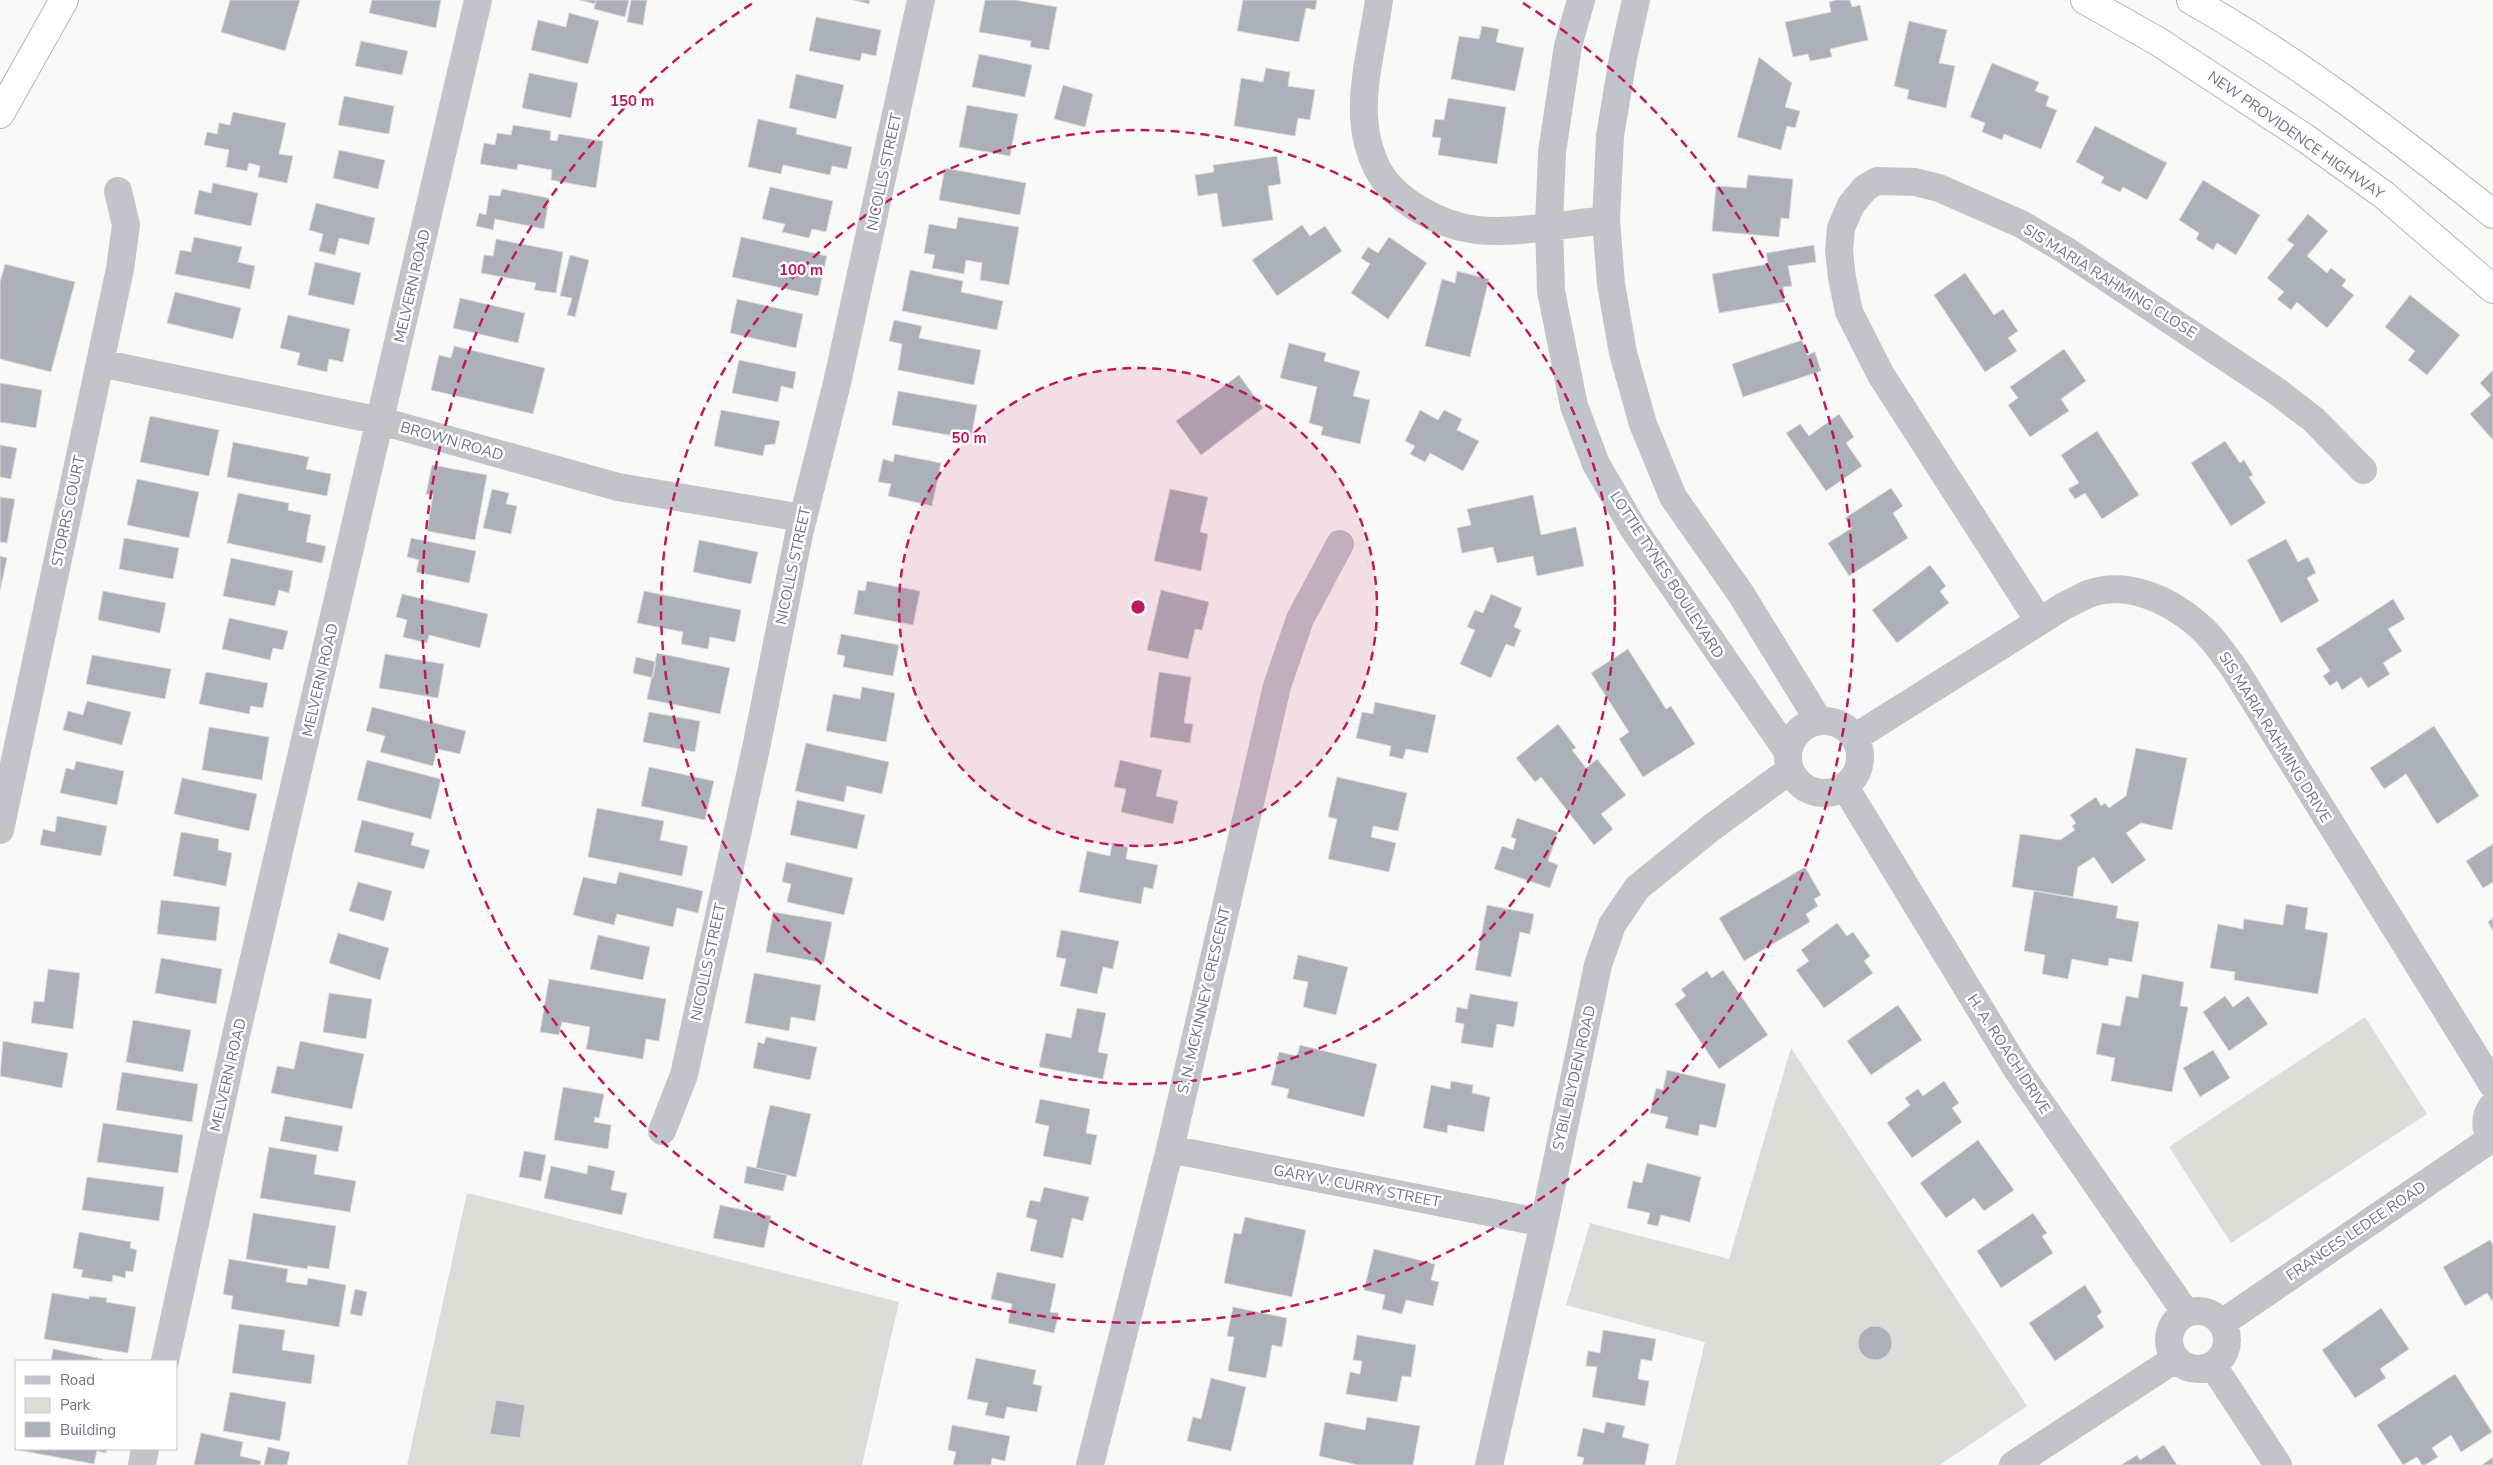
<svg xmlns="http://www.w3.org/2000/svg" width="2493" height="1465" viewBox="0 0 2493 1465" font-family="'Nunito Sans',sans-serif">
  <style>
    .green { fill: #d9ded7 }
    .building { fill: #acb1b9; stroke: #dbdbda }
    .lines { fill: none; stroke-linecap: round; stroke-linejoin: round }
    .highway-casing { stroke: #b5b8bc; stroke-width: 30 }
    .street { stroke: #c1c4c9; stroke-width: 28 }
    .highway { stroke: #fff; stroke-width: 28 }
    .ring { fill: none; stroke: #c2185b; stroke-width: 2.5; stroke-dasharray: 9 6 }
    .labels { text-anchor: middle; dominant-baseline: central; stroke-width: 5; stroke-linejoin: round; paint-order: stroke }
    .street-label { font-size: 15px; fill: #6a7687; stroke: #fff }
    .centre { fill: #c2185b; stroke: #fff; stroke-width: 2.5 }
    .ring-label { font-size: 15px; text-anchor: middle; font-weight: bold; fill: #c2185b; stroke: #fff; stroke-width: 5; stroke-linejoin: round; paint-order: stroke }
  </style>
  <rect width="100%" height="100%" fill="#f9faf8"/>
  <path class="green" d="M2365,1017L2427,1114L2231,1243L2169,1147Z
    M1791,1048L2027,1406L1940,1465H1675L1705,1342L1566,1305L1590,1223L1729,1259Z
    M467,1193L899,1302L862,1465H407Z"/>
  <path class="building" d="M230,0H300L285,51L221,32Z
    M372,0H441L436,28L369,13Z
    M580,0H596L595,4Z
    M596,0H629L625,17L594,9Z
    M631,0H647L643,25L627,22Z
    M853,0H870L869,4Z
    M985,0H1015L1057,7L1049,50L1030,47L1031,41L979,32Z
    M1243,0H1317L1315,10L1306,8L1299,42L1237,31Z
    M1836,0H1850L1852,7L1860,5L1868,40L1830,49L1832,57L1810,61L1808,54L1793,57L1785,22L1831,12L1829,2Z
    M569,13L599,21L588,64L531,50L538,20L566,27Z
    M816,17L881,30L876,56L862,53L860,61L809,51Z
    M1909,21L1947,30L1939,63L1955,66L1946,108L1907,99L1909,90L1894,86Z
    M1482,26L1499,29L1496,42L1524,48L1515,91L1451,79L1459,36L1479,39Z
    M361,41L408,51L402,75L355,66Z
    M979,54L1032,65L1025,97L972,87Z
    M1759,57L1792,83L1785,107L1800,111L1795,128L1787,126L1781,150L1737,137Z
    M1992,63L2039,82L2035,91L2049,96L2046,106L2057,110L2041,149L2004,134L2002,140L1982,132L1985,123L1970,117Z
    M1266,68L1290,72L1288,86L1315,90L1310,120L1298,118L1295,136L1234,126L1241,78L1263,82Z
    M529,73L578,83L571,118L522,108Z
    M796,74L844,85L836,119L789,108Z
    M1063,85L1093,94L1085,127L1054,119Z
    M344,96L394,106L389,134L338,125Z
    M1448,98L1506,107L1497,164L1438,155L1441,138L1432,137L1435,119L1444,120Z
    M967,105L1018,114L1010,156L959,147Z
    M233,112L286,123L279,154L293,156L287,183L258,177L260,166L249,163L247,171L226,167L229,150L204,145L207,132L217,134L219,123L230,125Z
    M758,119L797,128L796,134L852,147L847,169L832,166L830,175L783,165L781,174L748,167Z
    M513,125L551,131L550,140L557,141L559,134L603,141L596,188L551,180L552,170L518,164L517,170L480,164L484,143L495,145L497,133L511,135Z
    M2095,126L2167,163L2147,200L2123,187L2120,192L2101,183L2104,177L2076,162Z
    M339,150L385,160L378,189L333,178Z
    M1277,156L1281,184L1268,186L1273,220L1222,227L1217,193L1198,196L1195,175L1214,172L1213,165Z
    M945,168L1026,183L1020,215L939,200Z
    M1748,175L1793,179L1789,219L1781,218L1779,237L1712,231L1716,186L1746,188Z
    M2203,180L2260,215L2236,255L2217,243L2213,250L2196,239L2199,233L2179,220Z
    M213,183L258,193L251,226L194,214L199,190L211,193Z
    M770,187L833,201L826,232L812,229L809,238L782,232L785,224L762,219Z
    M502,189L549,198L544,229L495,219L493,230L476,226L479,213L486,215L489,195L500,196Z
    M316,203L375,218L369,245L339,238L335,255L319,251L323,234L309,230Z
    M2308,214L2328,231L2307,256L2327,273L2331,268L2346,280L2342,286L2354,295L2327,328L2297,302L2291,310L2277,299L2284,292L2267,278L2294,245L2287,240Z
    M958,217L1019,227L1009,285L980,280L982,263L966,260L964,274L932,268L935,255L924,253L929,224L956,229Z
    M1302,225L1310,236L1325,226L1342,251L1277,296L1252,260Z
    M194,237L242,247L238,262L255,266L250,289L175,274L180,250L191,252Z
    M741,237L827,256L818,296L732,277Z
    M1389,237L1427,263L1388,319L1351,293L1370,264L1361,258L1368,247L1378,253Z
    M496,239L563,252L556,293L534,290L536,283L481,273L484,255L493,256Z
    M1814,245L1816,262L1788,266L1792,286L1783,287L1785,302L1719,313L1712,274L1768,264L1766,253Z
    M570,255L589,260L575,317L567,315L572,298L560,296Z
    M315,262L361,273L354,305L308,295Z
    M5,264L75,282L51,372L0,359V282Z
    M910,270L963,281L961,292L1003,301L997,330L902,311Z
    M1457,271L1489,279L1470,357L1425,346L1442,279L1455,283Z
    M1965,273L1994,315L2003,309L2018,331L2008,338L2017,351L1985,372L1934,295Z
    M175,292L241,308L233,339L167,323Z
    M2410,295L2460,335L2427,375L2408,360L2415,351L2385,327Z
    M460,298L525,313L518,343L453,328Z
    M737,299L803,314L796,348L730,333Z
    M288,315L350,329L343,362L329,359L327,372L297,365L300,353L280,348Z
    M894,320L922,326L919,338L981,350L974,385L898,370L902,344L889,341Z
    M1802,340L1807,355L1815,352L1821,371L1743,397L1732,364Z
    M1289,343L1326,353L1324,361L1360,371L1353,396L1370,400L1360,444L1321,435L1323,427L1309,423L1317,387L1280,378Z
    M454,346L545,368L533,414L431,390L439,355L451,358Z
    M2064,349L2086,381L2061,399L2069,411L2030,437L2008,405L2018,398L2010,387Z
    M739,360L796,372L793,389L781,386L778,402L732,393Z
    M2493,370V440L2470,414L2491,395L2480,383Z
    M1239,375L1263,408L1201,455L1176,421Z
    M0,383L42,390L36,428L0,422Z
    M898,391L977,405L971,439L892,425Z
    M721,410L780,421L775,444L765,445L763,456L714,446Z
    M1420,410L1438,420L1444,410L1462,419L1457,430L1479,441L1463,471L1430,453L1425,462L1410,454L1415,446L1405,441Z
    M1839,414L1854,437L1846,443L1862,466L1826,491L1786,433L1800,424L1809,436Z
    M150,416L219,430L209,476L140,462Z
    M2097,431L2139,495L2102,519L2085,493L2075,499L2068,489L2079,483L2061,455Z
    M2225,441L2240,463L2244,460L2253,475L2249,477L2266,503L2231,526L2191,463Z
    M233,442L309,457L306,469L331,474L327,496L227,477Z
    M0,445L17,448L11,479L0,477Z
    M895,454L941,463L932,506L888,496L891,484L878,482L883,459L893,462Z
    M432,465L487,475L475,540L427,531L433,495L426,494Z
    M137,479L199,492L189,538L127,525Z
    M1891,488L1903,506L1893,513L1908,538L1849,576L1828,543L1852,528L1845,518Z
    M492,489L509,493L506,504L517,506L511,534L483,528Z
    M1170,489L1208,497L1200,532L1208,534L1201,571L1154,561Z
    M238,493L289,503L288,510L311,515L306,542L326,546L322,563L227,543Z
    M1533,495L1541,535L1576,527L1584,566L1537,576L1533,556L1497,563L1493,547L1462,553L1457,528L1471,525L1467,509Z
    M0,497L15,499L7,543L0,542Z
    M124,538L179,548L173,579L119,569Z
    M411,538L476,551L469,583L416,572L419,560L407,557Z
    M2286,539L2298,562L2308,557L2316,573L2307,578L2319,601L2281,623L2247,560Z
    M699,540L758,552L751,584L693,572Z
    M0,556L7,558L0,591Z
    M231,558L293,571L289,593L279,590L275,606L223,596Z
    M1930,565L1946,586L1940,591L1949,603L1897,643L1872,610Z
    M867,581L920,591L913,625L854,614L858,590L865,591Z
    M1161,590L1209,602L1202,630L1195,629L1188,659L1147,650Z
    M103,591L166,603L160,633L98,620Z
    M644,591L741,610L735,642L710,637L708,649L681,644L683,632L637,623Z
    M402,594L488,614L480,648L429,635L427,643L403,637L407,620L396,617Z
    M1491,594L1522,608L1514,627L1521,630L1514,647L1506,644L1491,678L1460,664L1475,630L1467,627L1475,610L1483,613Z
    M2393,599L2405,619L2388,629L2402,651L2383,663L2390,674L2368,688L2361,677L2342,690L2337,681L2330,686L2323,676L2330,671L2316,649Z
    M229,618L288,631L283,650L273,648L270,660L222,649Z
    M841,634L899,645L893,676L843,667L845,656L837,654Z
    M1628,649L1666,709L1671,706L1695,744L1643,777L1619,739L1629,732L1591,673Z
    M657,653L730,668L720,714L647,699Z
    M385,654L444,664L438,698L379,688Z
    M92,655L171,669L165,699L86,684Z
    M636,657L656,662L653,678L633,673Z
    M206,672L268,683L263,708L251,706L249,714L199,704Z
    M1159,672L1191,677L1184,723L1193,724L1190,743L1150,737Z
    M862,687L895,693L886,742L826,731L833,694L860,699Z
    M87,701L131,712L122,745L63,730L68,711L83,715Z
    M1375,702L1436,715L1428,753L1406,749L1403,759L1389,756L1391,746L1356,738L1362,712L1373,714Z
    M372,707L466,731L460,754L437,749L433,766L380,752L385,736L366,731Z
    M649,712L700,721L695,752L643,742Z
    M1558,724L1576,748L1572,750L1586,768L1597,759L1626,795L1601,814L1613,829L1594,845L1541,777L1535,782L1516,758Z
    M2434,726L2479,796L2437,824L2406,774L2384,789L2370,768Z
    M209,727L269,737L262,780L202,770Z
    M806,743L889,762L882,794L847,786L844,802L795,791Z
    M2136,748L2187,758L2172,830L2141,823L2126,833L2146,860L2112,884L2094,857L2078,867L2073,897L2012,887L2020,834L2060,840L2075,830L2072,826L2076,823L2070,815L2096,797L2101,806L2105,803L2109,808L2126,796Z
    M367,760L441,779L431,819L357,800Z
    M1120,760L1162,770L1156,796L1178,801L1173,824L1121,812L1126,789L1114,787Z
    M76,761L124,771L117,805L60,793L66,768L74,770Z
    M649,767L714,781L705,820L641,806Z
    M1337,777L1407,793L1398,831L1373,826L1371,837L1396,843L1389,872L1328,859L1337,819L1328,817Z
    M182,778L257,794L249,831L174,814Z
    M797,800L865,815L857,849L790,835Z
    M597,808L664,821L660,840L688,846L682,876L588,857Z
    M57,816L107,826L101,856L40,845L43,829L55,832Z
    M1517,818L1558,832L1548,861L1558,865L1550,888L1494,869L1502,846L1513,850L1516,839L1511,837Z
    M362,820L414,833L411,845L430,850L424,869L354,852Z
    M181,832L219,839L218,850L232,853L226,886L173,876Z
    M1112,843L1128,847L1126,859L1158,865L1153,889L1144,887L1141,904L1079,892L1087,851L1110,856Z
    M2493,844V882L2483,888L2466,861Z
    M786,862L853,878L844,915L787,902L791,884L782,882Z
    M1805,867L1821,895L1814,899L1818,906L1806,914L1810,922L1744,961L1719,918Z
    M619,872L703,891L698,913L677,908L673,927L617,914L614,925L573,915L583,877L616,884Z
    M358,882L392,891L384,921L349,911Z
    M2034,891L2118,906L2116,918L2139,922L2132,962L2109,958L2108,966L2072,959L2068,979L2042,974L2045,955L2024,951Z
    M161,900L220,907L216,941L157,934Z
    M2286,904L2308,908L2305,929L2328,933L2318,994L2234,980L2235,972L2210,968L2218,924L2243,929L2244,919L2283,925Z
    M1487,905L1534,914L1530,934L1520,932L1511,977L1475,970Z
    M773,912L832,922L824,963L766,952Z
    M2493,918V931L2488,922Z
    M1837,923L1847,936L1853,932L1870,956L1864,961L1873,973L1824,1008L1796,970L1809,961L1801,950Z
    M1061,930L1119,941L1113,969L1103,967L1097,994L1060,986L1066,959L1056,957Z
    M338,933L389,948L380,980L329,963Z
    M598,935L650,947L643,980L590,969Z
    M1298,955L1348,967L1336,1015L1303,1007L1308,982L1293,979Z
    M161,958L222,969L216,1004L155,993Z
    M48,969L80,973L73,1029L31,1023L34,1001L44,1002Z
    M1723,970L1768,1035L1719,1069L1675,1004L1686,996L1681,989L1707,971L1712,978Z
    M754,973L821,985L815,1021L791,1017L789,1031L745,1023Z
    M2142,974L2184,982L2180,1006L2188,1007L2172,1092L2111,1081L2115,1058L2096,1054L2102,1023L2120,1026L2126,996L2138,998Z
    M549,979L666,999L659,1041L646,1039L643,1059L586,1049L590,1027L562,1022L559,1035L540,1032Z
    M329,993L372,999L366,1039L323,1032Z
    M1470,994L1518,1002L1514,1027L1497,1024L1493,1048L1461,1043L1464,1024L1455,1022L1457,1007L1467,1009Z
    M2225,996L2233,1007L2248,996L2268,1024L2229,1051L2203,1012Z
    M1898,1005L1922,1040L1871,1075L1847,1041Z
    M1077,1008L1106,1013L1098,1052L1108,1054L1103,1079L1039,1067L1046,1033L1071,1038Z
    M133,1020L191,1030L183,1072L126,1062Z
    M766,1037L817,1047L810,1080L753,1068L758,1042L764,1044Z
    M3,1041L68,1053L62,1088L0,1076Z
    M300,1041L364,1054L352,1109L271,1093L277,1066L294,1069Z
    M1300,1045L1377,1064L1364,1117L1287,1098L1289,1089L1271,1085L1279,1052L1297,1056Z
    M2213,1050L2230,1078L2200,1097L2183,1068Z
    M1667,1070L1726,1084L1716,1128L1700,1124L1698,1136L1665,1128L1668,1117L1650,1113L1656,1088L1663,1090Z
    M122,1072L198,1084L192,1122L116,1110Z
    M1451,1081L1473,1085L1472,1093L1490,1097L1484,1132L1448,1125L1447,1133L1423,1128L1431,1085L1450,1089Z
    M1944,1081L1959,1103L1952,1108L1962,1122L1912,1158L1887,1123L1910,1105L1905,1098L1918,1089L1923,1096Z
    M563,1087L604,1094L599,1118L595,1117L594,1122L611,1125L608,1149L554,1140Z
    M1040,1099L1090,1109L1086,1133L1097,1135L1091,1165L1043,1156L1049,1126L1035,1123Z
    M770,1105L811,1114L796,1177L756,1168Z
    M285,1116L343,1126L338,1152L280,1141Z
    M103,1123L183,1135L178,1173L97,1162Z
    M1978,1140L2014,1190L1984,1211L1974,1198L1946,1218L1920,1183Z
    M269,1147L317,1155L314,1174L356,1181L350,1212L260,1198Z
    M524,1151L546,1155L541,1181L519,1177Z
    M1647,1163L1701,1177L1690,1222L1661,1215L1658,1226L1647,1224L1650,1213L1627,1208L1633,1181L1642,1183Z
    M588,1165L615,1171L611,1190L627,1193L622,1215L544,1198L551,1166L587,1174Z
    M747,1166L787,1175L783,1191L744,1183Z
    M87,1177L164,1187L159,1221L82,1210Z
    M1044,1187L1089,1197L1083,1221L1072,1218L1063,1258L1030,1251L1037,1220L1026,1217L1030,1200L1040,1202Z
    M720,1205L771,1216L764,1248L713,1238Z
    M253,1213L336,1226L329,1269L308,1266L307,1269L246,1259Z
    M2033,1213L2047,1233L2042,1236L2053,1253L2001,1288L1977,1251Z
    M1245,1217L1306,1230L1292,1297L1224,1283L1234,1233L1241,1234Z
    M79,1232L131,1242L130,1248L137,1250L133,1272L126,1271L125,1278L113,1275L112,1282L81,1277L83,1270L73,1268Z
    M2490,1240L2493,1245V1302L2487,1293L2465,1306L2443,1267Z
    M1374,1249L1435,1264L1431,1280L1439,1282L1433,1306L1406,1300L1402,1314L1382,1309L1385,1295L1364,1290Z
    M229,1259L288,1269L286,1282L307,1285L308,1278L346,1285L339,1327L231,1309L233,1296L223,1294Z
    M997,1272L1056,1284L1050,1312L1059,1313L1054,1333L1008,1323L1012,1304L991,1299Z
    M2085,1285L2102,1312L2097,1316L2104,1327L2055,1361L2029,1323Z
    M355,1289L367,1292L362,1316L350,1314Z
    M52,1293L89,1299V1296L107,1298L106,1302L136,1307L128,1353L44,1339Z
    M1233,1307L1287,1318L1282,1347L1272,1345L1266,1378L1228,1371L1234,1337L1227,1336Z
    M2381,1308L2409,1349L2380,1369L2386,1378L2355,1398L2322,1350Z
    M239,1324L285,1330L282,1350L315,1355L311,1384L232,1373Z
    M1858 1343a17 17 0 1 1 34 0a17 17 0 1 1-34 0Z
    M1603,1330L1656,1339L1652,1361L1641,1359L1638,1379L1649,1381L1645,1406L1592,1397L1597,1367L1586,1366L1588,1351L1600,1353Z
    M1357,1335L1416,1345L1411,1377L1402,1376L1397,1402L1346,1394L1350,1372L1360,1374L1362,1361L1353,1360Z
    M53,1349L103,1359V1361H51Z
    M976,1358L1036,1370L1033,1384L1042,1386L1037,1412L1007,1407L1004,1419L985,1415L988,1403L967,1399Z
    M2455,1374L2492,1432L2461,1452L2451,1435L2432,1448L2438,1457L2425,1465H2422L2417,1457L2403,1465L2377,1425Z
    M1211,1378L1246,1387L1231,1451L1187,1441L1193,1417L1201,1419Z
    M230,1392L286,1402L280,1441L223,1431Z
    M496,1400L525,1405L520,1438L490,1434Z
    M1367,1417L1420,1426L1413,1465H1358L1319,1456L1325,1422L1365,1430Z
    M1606,1422L1625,1426L1622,1437L1649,1444L1645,1465H1582L1584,1458L1577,1456L1583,1428L1604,1433Z
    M952,1425L1010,1436L1005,1461L992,1458L991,1465H953L956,1452L948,1450Z
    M201,1433L243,1442L240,1456L261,1461L260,1465H194Z
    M2164,1445L2177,1465H2121L2137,1455L2140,1460Z
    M268,1447L290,1452L287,1465H264Z
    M18,1449H107L106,1453L97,1451L94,1464L18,1450Z
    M2493,1457V1465H2482Z"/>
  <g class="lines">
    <g class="highway-casing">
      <path id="highway" d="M2085,0L2159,42L2305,138L2384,195L2493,289
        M2191,0C2299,61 2397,137 2493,214
        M0,114L64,0"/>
    </g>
    <path class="street" d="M1379,0C1374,36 1362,81 1364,117C1365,134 1369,152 1377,168C1394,201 1441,226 1477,230C1518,234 1566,224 1606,220
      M1581,0L1568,46L1552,152L1549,225L1551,291L1574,406L1596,464L1633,528L1788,752
      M1636,0L1623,58L1610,136L1606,220L1611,284L1623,353L1643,424L1673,497L1741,594L1819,721
      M100,363L381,421L618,487L803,518
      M2039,621L1881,375L1849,312L1842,278L1839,251L1841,228L1851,205L1865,188L1877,181L1915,182L1939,188L2021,224L2065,250L2275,390L2314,420L2363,470
      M1788 757a36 36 0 1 1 72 0a36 36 0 1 1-72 0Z
      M1854,738L2064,606C2072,602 2080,598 2088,594C2126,580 2168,599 2197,624C2213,637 2224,655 2236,671L2493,1085
      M1845,787L2016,1068L2186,1313
      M0,830L120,269L126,225L118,191
      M2493,1105C2484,1116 2484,1130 2493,1141
      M662,1131L684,1075L756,748L799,534L837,383L921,0
      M1170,1149L1544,1223
      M2169 1340a29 29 0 1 1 58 0a29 29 0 1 1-58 0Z
      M2222,1323L2491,1139
      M165,1361L236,1035L478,0
      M2213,1366L2278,1465
      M142,1465L145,1449
      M1090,1465L1170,1149L1277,686L1300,619L1340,544
      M1489,1465L1544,1223L1598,965L1612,925L1637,888L1711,828L1790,770
      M2013,1465L2175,1359"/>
    <use href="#highway" class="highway"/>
  </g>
  <circle cx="1138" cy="607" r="239" fill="#c2185b" fill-opacity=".12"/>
  <g class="ring">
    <circle cx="1138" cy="607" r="239"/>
    <circle cx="1138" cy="607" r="477"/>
    <path d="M1523 3A716 716 0 1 1 753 3"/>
  </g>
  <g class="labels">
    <g class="street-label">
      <text transform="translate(2296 135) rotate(35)">NEW PROVIDENCE HIGHWAY</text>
      <text transform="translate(884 172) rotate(-78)">NICOLLS STREET</text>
      <text transform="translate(2110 281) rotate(32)">SIS MARIA RAHMING CLOSE</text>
      <text transform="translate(412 286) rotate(-77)">MELVERN ROAD</text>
      <text transform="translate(452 441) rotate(16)">BROWN ROAD</text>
      <text transform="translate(68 511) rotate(-78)">STORRS COURT</text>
      <text transform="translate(793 566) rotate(-78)">NICOLLS STREET</text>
      <text transform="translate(1667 575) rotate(57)">LOTTIE TYNES BOULEVARD</text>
      <text transform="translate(320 680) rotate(-77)">MELVERN ROAD</text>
      <text transform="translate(2275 737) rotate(58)">SIS MARIA RAHMING DRIVE</text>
      <text transform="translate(708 962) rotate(-78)">NICOLLS STREET</text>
      <text transform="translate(1204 1000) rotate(-77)">S. N. MCKINNEY CRESCENT</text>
      <text transform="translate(2009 1054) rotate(57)">H. A. ROACH DRIVE</text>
      <text transform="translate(228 1075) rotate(-77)">MELVERN ROAD</text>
      <text transform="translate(1574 1078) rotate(-77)">SYBIL BLYDEN ROAD</text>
      <text transform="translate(1357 1186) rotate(11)">GARY V. CURRY STREET</text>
      <text transform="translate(2356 1231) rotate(-34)">FRANCES LEDEE ROAD</text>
    </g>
  </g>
  <circle cx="1138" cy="607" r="8" class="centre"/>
  <g class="ring-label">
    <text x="632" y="106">150 m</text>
    <text x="801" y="275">100 m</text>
    <text x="969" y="443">50 m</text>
  </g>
  <rect x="15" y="1360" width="162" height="90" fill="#ffffff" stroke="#c3c8cf"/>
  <rect x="25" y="1376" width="25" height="8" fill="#c1c4c9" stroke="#c3c8cf"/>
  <text x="60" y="1385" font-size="15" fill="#6a7687">Road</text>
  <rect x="25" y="1398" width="25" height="15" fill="#d9ded7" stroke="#c3c8cf"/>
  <text x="60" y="1410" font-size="15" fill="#6a7687">Park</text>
  <rect x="25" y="1422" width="25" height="15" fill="#acb1b9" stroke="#c3c8cf"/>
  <text x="60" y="1435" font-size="15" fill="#6a7687">Building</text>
</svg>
